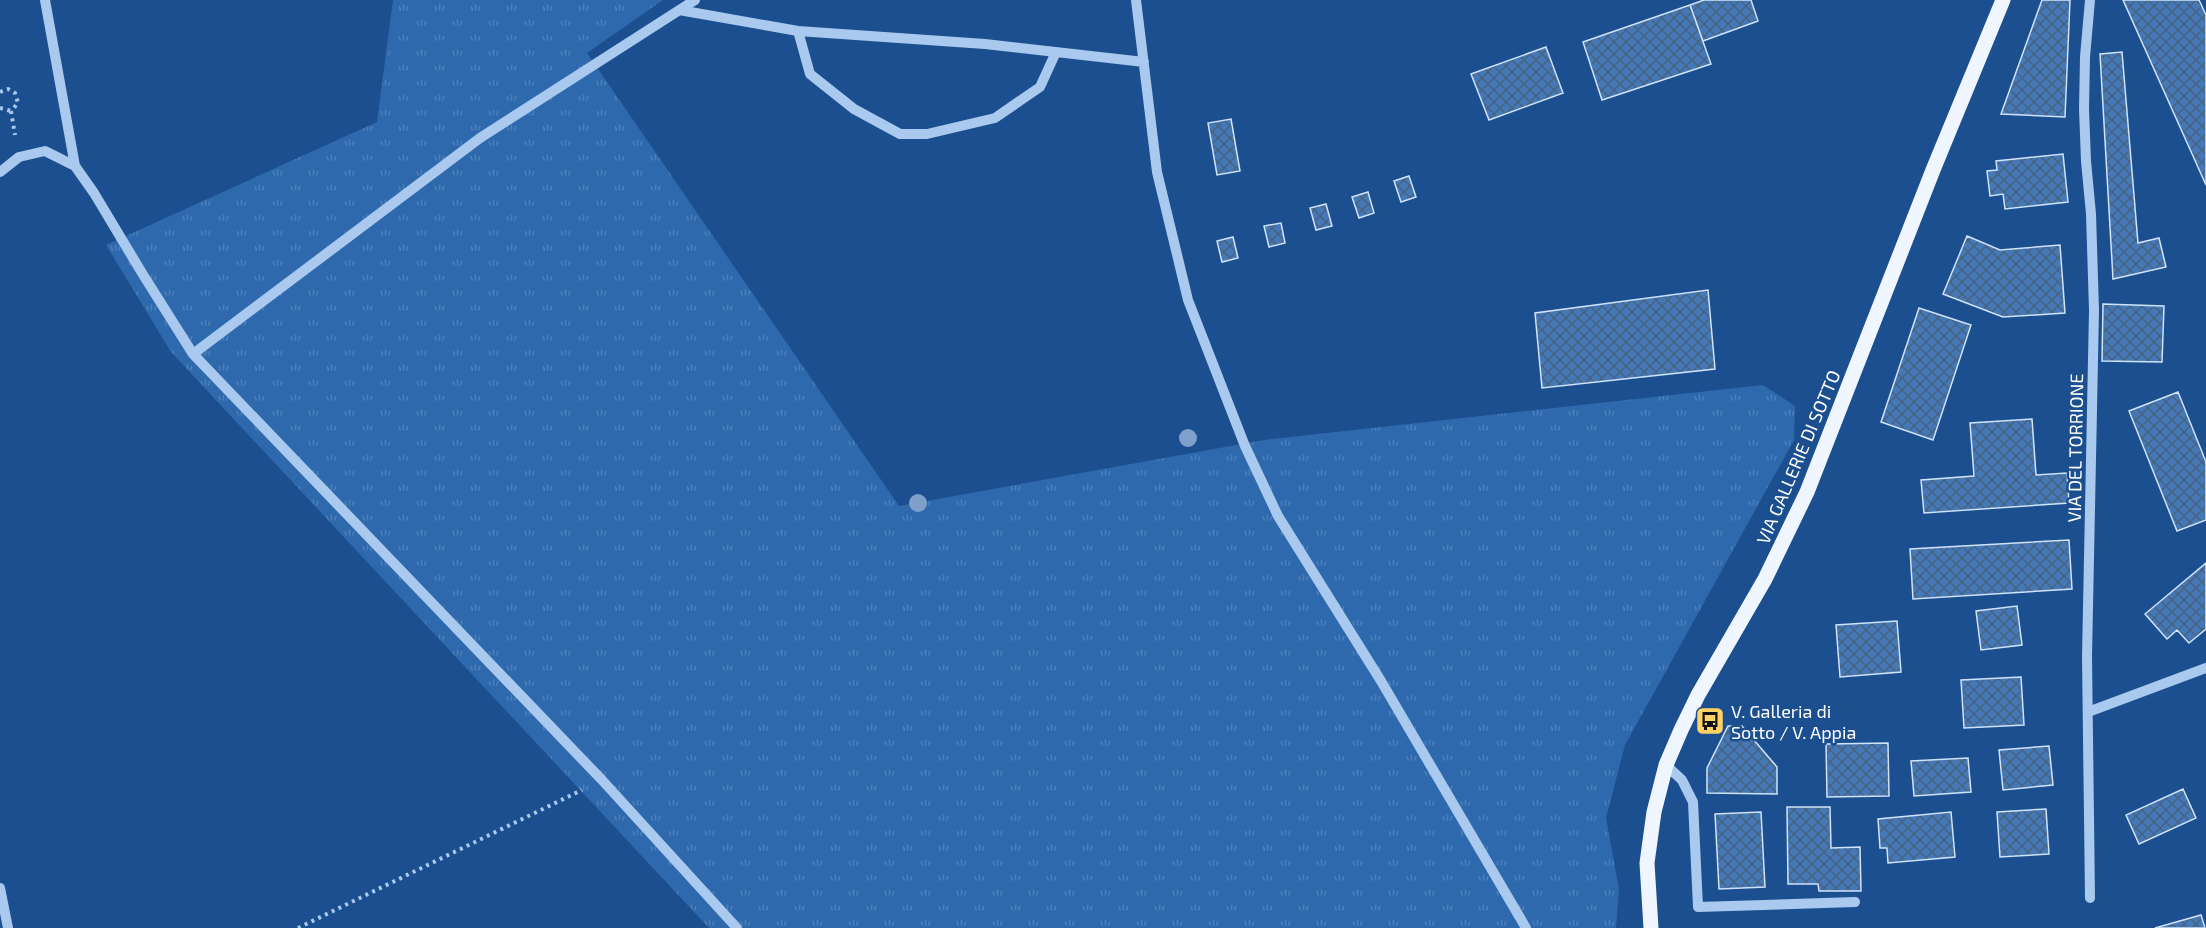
<svg xmlns="http://www.w3.org/2000/svg" width="2206" height="928" viewBox="0 0 2206 928" font-family="'Exo 2',sans-serif">
  <style>
    .park { fill: url(#park-tufts) }
    .building { fill: url(#building-cross-hatch); stroke: #cfe3fa; stroke-width: 1.5 }
    .lines { fill: none; stroke-linecap: round; stroke-linejoin: round }
    .path { stroke: #a9c9ee; stroke-width: 4; stroke-dasharray: 3 4.5; stroke-linecap: butt }
    .minor { stroke: #a9c9ee; stroke-width: 10 }
    .major { stroke: #f0f6ff; stroke-width: 15 }
    .tree { fill: #7ea0ca }
    .labels { text-anchor: middle; dominant-baseline: central; stroke-width: 5; stroke-linejoin: round; paint-order: stroke }
    .street-label { font-size: 18px; fill: #fff; stroke: #1b4f8f }
    .poi-label { font-size: 18px; fill: #fff; stroke: #1b4f8f; text-anchor: start }
  </style>
  <defs>
    <pattern id="park-tufts" width="24" height="20" patternUnits="userSpaceOnUse" patternTransform="scale(1.5)"><rect width="24" height="20" fill="#2e69ad"/><path d="M3 7l-1-3M5 7V3M7 7l1-3M15 17l-1-3M17 17v-4M19 17l1-3" fill="none" stroke="#4d80b9"/></pattern>
    <pattern id="building-cross-hatch" width="8" height="8" patternUnits="userSpaceOnUse" patternTransform="scale(1.5)"><rect width="8" height="8" fill="#4478b7"/><path d="M0 0l8 8M0 8l8-8" fill="none" stroke="#486282"/></pattern>
  </defs>
  <rect width="100%" height="100%" fill="#1b4f8f"/>
  <path class="park" d="M393,0H663L587,53L899,506L1264,440L1763,385L1795,406L1794,440L1625,745L1606,818L1619,889L1616,928H709L171,352L106,245L377,122Z"/>
  <path class="building" d="M1704,0H1751L1758,21L1703,41L1690,5Z
    M2042,0H2070L2065,117L2001,114Z
    M2123,0H2199L2206,15V185Z
    M1690,5L1711,64L1602,100L1583,42Z
    M1546,47L1563,93L1489,120L1471,74Z
    M2122,52L2138,243L2159,238L2166,267L2113,279L2100,54Z
    M1231,119L1240,171L1217,175L1208,123Z
    M2063,154L2068,202L2005,209L2003,194L1990,196L1987,171L1997,170L1996,161Z
    M1409,176L1416,197L1401,202L1394,181Z
    M1368,192L1374,213L1359,218L1352,197Z
    M1326,204L1332,226L1316,230L1310,208Z
    M1281,223L1285,243L1269,247L1264,226Z
    M1967,236L2000,250L2060,245L2065,313L2003,317L1943,294Z
    M1233,237L1238,258L1222,262L1217,241Z
    M1708,290L1715,369L1542,388L1535,313Z
    M2103,304L2164,306L2162,362L2102,361Z
    M1919,308L1971,325L1933,440L1881,422Z
    M2178,392L2206,462V520L2177,531L2129,411Z
    M2032,419L2036,475L2067,473L2069,503L1924,513L1921,480L1974,476L1970,423Z
    M2069,540L2072,589L1913,599L1910,549Z
    M2206,563V629L2189,643L2177,630L2167,639L2145,614Z
    M2017,606L2022,645L1981,650L1976,611Z
    M1897,621L1901,672L1840,677L1836,625Z
    M2021,677L2024,725L1964,728L1961,680Z
    M1728,726H1742L1777,767V794L1707,793V768Z
    M1888,743L1889,796L1827,797L1826,744Z
    M2049,746L2053,785L2003,790L1999,750Z
    M1968,758L1971,792L1914,796L1911,761Z
    M2183,789L2196,818L2139,844L2126,815Z
    M1787,807H1830L1831,848L1860,847L1861,891H1819L1818,884H1788Z
    M2046,809L2049,854L2000,857L1997,812Z
    M1761,812L1765,887L1719,889L1715,814Z
    M1951,812L1955,857L1888,863L1887,848H1880L1878,819Z
    M2201,915L2205,928H2155Z"/>
  <g class="lines">
    <path class="path" d="M0,92L8,89L15,93L18,103L11,111
      M0,108L11,111
      M11,111L15,135
      M298,928L582,790"/>
    <path class="minor" d="M45,0L75,166
      M1136,0L1157,172L1188,300L1245,446L1278,516L1381,681L1526,928
      M2090,0L2085,57L2084,109L2086,161L2091,214L2094,310L2087,657L2090,898
      M679,10L798,31L985,44L1144,62
      M798,31L810,74L854,109L900,134H927L995,118L1040,87L1056,52
      M0,172L19,157L45,151L75,166L94,193L142,273L193,354L602,780L737,928
      M193,354L480,138L695,0
      M2088,712L2206,668
      M1666,765L1682,780L1693,802L1698,907L1855,902
      M0,888L8,928"/>
    <path class="major" d="M1651,928L1647,863L1654,812L1666,765L1681,730L1698,695L1765,579L1807,492L1933,170L2003,0"/>
  </g>
  <g class="tree">
    <circle cx="1188" cy="438" r="9"/>
    <circle cx="918" cy="503" r="9"/>
  </g>
  <defs>
    <g id="bus-square" transform="scale(1.5)"><rect x="-9" y="-9" width="18" height="18" rx="4" fill="#ffd166" stroke="#1b4f8f"/><path d="M-5-6H5V4H4V6H2V4H-2V6H-4V4H-5ZM-3.5-4V0h7V-4ZM-3.5 1.2v1.5H-2V1.2ZM2 1.2v1.5H3.5V1.2Z" fill="#111"/></g>
  </defs>
  <g fill-rule="evenodd">
    <use href="#bus-square" x="1710" y="721"/>
  </g>
  <g class="labels">
    <g class="street-label">
      <text transform="translate(2075 448) rotate(-89)">VIA DEL TORRIONE</text>
      <text transform="translate(1798 457) rotate(-67)">VIA GALLERIE DI SOTTO</text>
    </g>
    <g class="poi-label">
      <text x="1731" y="711">V. Galleria di<tspan x="1731" dy="21">Sotto / V. Appia</tspan></text>
    </g>
  </g>
</svg>
